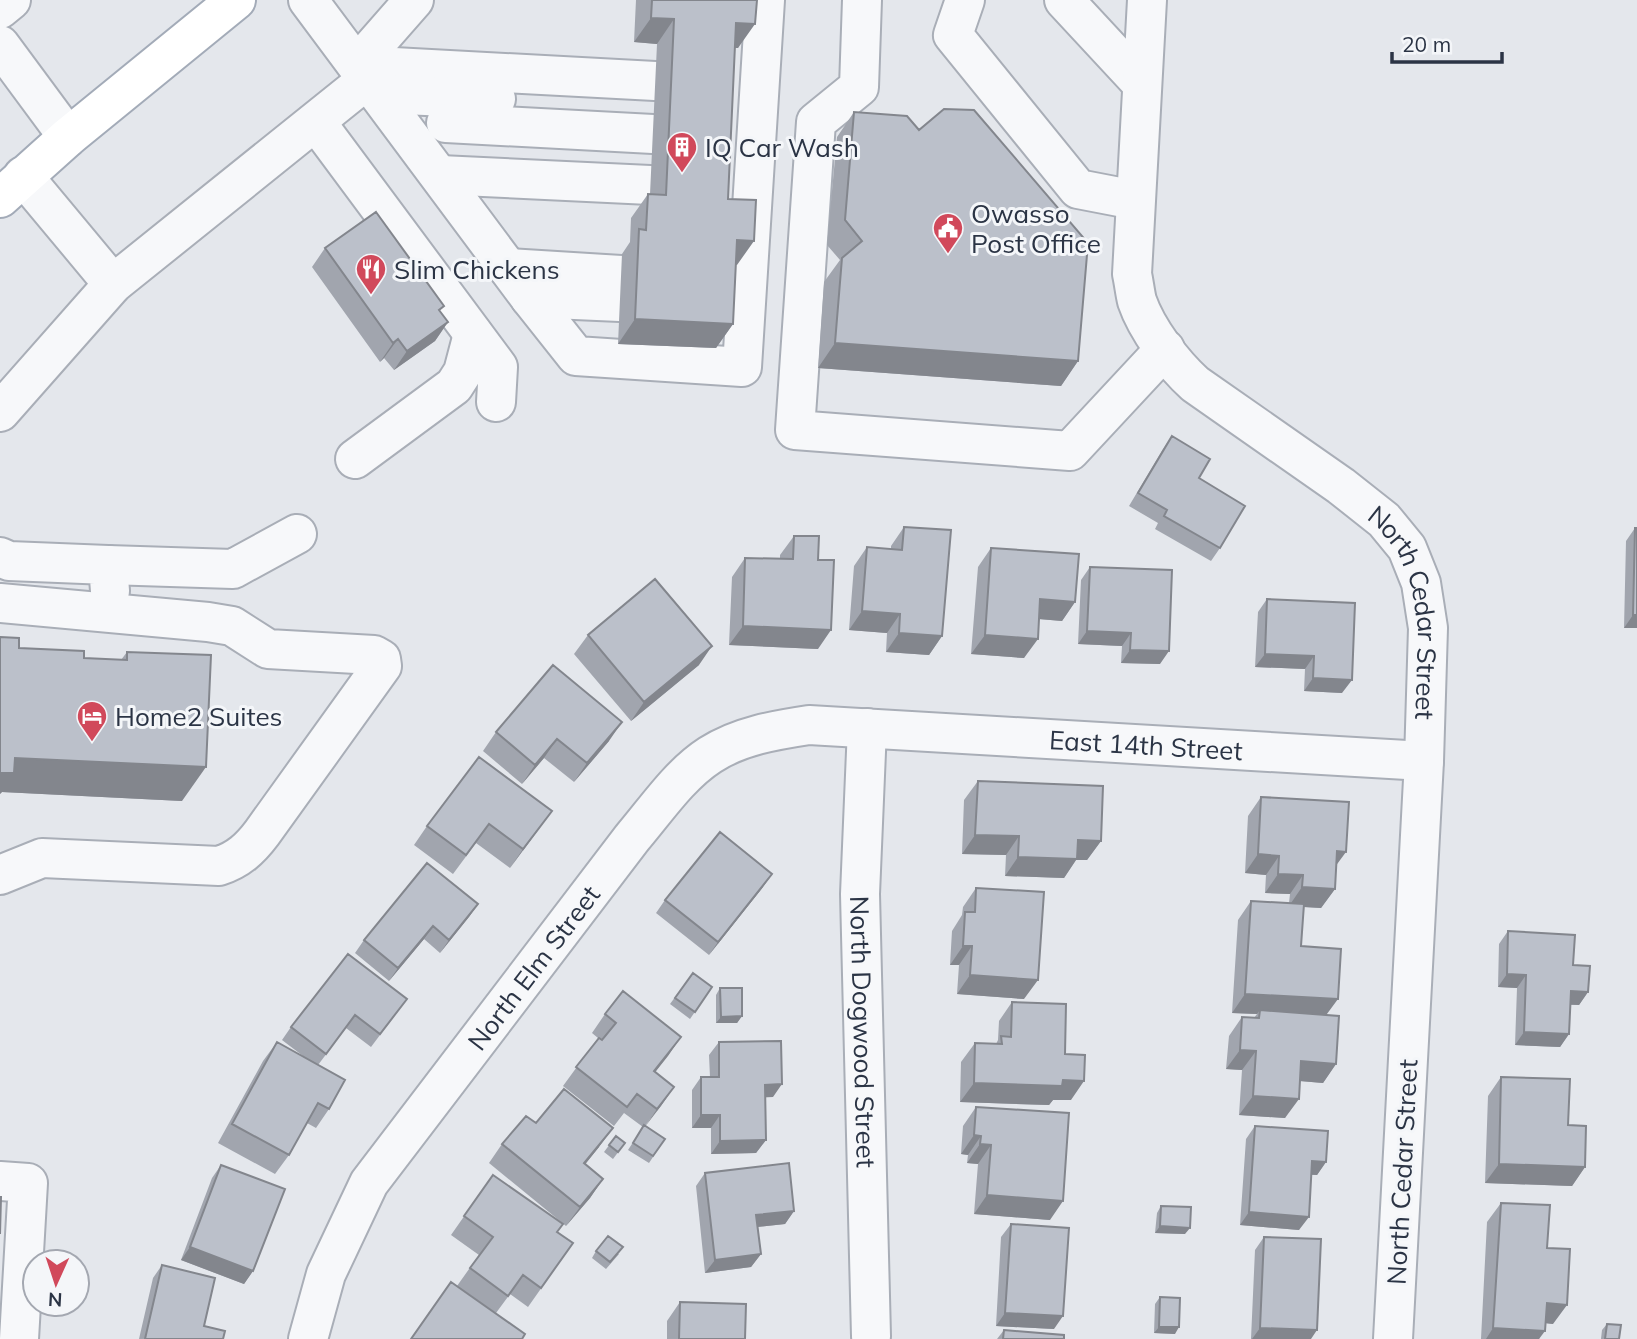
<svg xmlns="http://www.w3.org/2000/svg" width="1637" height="1339" viewBox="0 0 1637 1339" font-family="Mulish,sans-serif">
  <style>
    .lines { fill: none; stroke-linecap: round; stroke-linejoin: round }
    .minor-casing { stroke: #a9aeb7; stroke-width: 42 }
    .major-casing { stroke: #a3abb8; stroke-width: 42 }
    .minor { stroke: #f7f8fa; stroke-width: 38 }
    .major { stroke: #fff; stroke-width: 38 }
    .wall { fill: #a1a5ae }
    .shaded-wall { fill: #83868d }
    .building { fill: #bbc0ca; stroke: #83868d; stroke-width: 2 }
    .labels { text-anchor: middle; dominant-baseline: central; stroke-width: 6; stroke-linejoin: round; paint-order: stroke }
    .poi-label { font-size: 26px; fill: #2b3445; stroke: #f4f6f9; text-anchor: start }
    .street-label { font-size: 26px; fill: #2b3445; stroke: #f4f6f9 }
  </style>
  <rect width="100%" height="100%" fill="#e4e7ec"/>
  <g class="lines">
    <g class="minor-casing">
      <g id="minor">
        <path d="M308,0L530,298L576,356L742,367L765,0"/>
        <path d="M862,0L859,87L816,122L795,430L1070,451L1165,349"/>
        <path d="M965,0L953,35L1078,189L1135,200"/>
        <path d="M1064,0L1142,84"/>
        <path id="s1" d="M1147,0L1132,274C1134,283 1135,293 1137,301C1147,330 1173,364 1195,384L1341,486L1384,520L1407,548L1421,583L1428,628L1424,761L1393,1339"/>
        <path d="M0,9L11,0"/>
        <path d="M0,45L68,137"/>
        <path d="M357,65L655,81"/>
        <path d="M357,65L414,0"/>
        <path d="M379,94L496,99"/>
        <path d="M316,122L498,367L496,402"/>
        <path d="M446,123L653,134"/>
        <path d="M440,175L650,185"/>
        <path d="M23,176L113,284"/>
        <path d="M508,268L621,275"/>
        <path d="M530,298L620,302"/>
        <path d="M0,412L113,284L368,79"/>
        <path d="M355,459L454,386L463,372L473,334"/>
        <path d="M0,557L9,561L108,565L110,591"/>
        <path d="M108,565L233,569L297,534"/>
        <path d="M0,603L208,622L232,626L268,649L374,655L381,659L382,666L262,833C250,849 238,860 219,866L42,858L0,875"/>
        <path id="s2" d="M867,728L860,894L871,1336"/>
        <path d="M0,1181L28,1183L19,1339"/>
        <path id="s3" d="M308,1339L326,1274L369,1183L632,838C656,810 679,775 710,755C739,736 776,730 809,725L1424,761"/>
      </g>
    </g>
    <g class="major-casing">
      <path id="major" d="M0,198L68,137L236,0"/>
    </g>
    <use href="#minor" class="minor"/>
    <use href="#major" class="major"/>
  </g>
  <path class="wall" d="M636,0H757L738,48H735L728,199L737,265H736L733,324L716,348L618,344L622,254L630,242L631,218L648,194H650L657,44L634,42Z
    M854,112L1078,361L1061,386L818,368L824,282L840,260L827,245L837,137Z
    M325,248L440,311L448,322L435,341L394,370L384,358L380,362L312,267Z
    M1172,436L1199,478L1220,548L1211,561L1155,529L1158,523L1129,506L1163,449Z
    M904,527L942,636L929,655L886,652L887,633L849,630L854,566L867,547L891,549V546Z
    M1635,528H1637V628H1624L1626,541Z
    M794,536L818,560V649L729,645L732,577L745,558L780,559V555Z
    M991,548L1075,602L1062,621L1039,619L1024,658L971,654L978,567Z
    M1090,567L1160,664L1121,663L1122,646L1078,644L1081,580Z
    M1267,599L1342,693L1304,691L1305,669L1255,667L1258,612Z
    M588,635L699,665L631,721L574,654Z
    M0,637L19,648L84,658L121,660L127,652L182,801L2,792L0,794Z
    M496,732L609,741L574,782L544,758L522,784L483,751Z
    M978,781L1101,841L1087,860H1076L1064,878L1005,876L1006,855L962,854L964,800Z
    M1261,797L1336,866L1335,889L1321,908L1303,907L1301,946L1327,1015L1336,1064L1323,1083L1300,1081L1285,1118L1239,1115L1242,1070L1226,1069L1229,1036L1242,1017L1254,1018L1257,1014L1232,1013L1238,920L1251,901L1289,903L1290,894L1265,893L1266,875L1245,873L1248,816Z
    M552,811L510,868L476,843L453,874L414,845L427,826Z
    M763,887L709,955L656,913L665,900Z
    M976,888L1024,999L957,994L959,965H950L952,931L962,915L963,907Z
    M478,904L440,953L424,939L389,981L355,953L364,940Z
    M1508,931L1573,965L1588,992L1579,1005H1570L1569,1034L1560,1047L1515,1045L1517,988L1498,987L1499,944Z
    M693,973L712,987L690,1019L670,1004Z
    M720,988L742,1016L737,1023H716V995Z
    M407,999L371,1047L346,1028L318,1065L329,1109L316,1128L307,1123L289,1155L275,1174L218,1143L263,1061L277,1042L307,1059L282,1040L291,1027Z
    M1012,1002L1065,1054L1071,1100H1053L1049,1105L960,1102L961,1062L975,1043L996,1044L998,1040L999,1021Z
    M605,1014L681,1037L655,1072L674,1087L645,1126L665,1139L649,1163L628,1150L643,1127L624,1113L614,1126L563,1086L598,1038L592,1033Z
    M719,1042L773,1097H765L766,1140L756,1153L711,1154V1128H692V1090L701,1077H710L709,1055Z
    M1501,1077L1568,1125L1585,1167L1572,1186L1485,1183L1488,1096Z
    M976,1107L1050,1220L974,1214L978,1164L967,1163L968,1155L961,1154L963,1126Z
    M536,1123L599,1147L585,1164L603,1179L590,1198L566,1226L489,1163L502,1144Z
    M1255,1126L1326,1162L1317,1175H1312L1299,1230L1240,1225L1246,1139Z
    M616,1136L625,1143L613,1159L604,1152Z
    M221,1165L253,1271L244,1284L181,1260L212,1178Z
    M705,1173L794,1211L785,1224L757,1227L761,1254L751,1267L705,1273L696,1186Z
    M493,1175L557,1232L573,1243L528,1307L510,1294L496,1313L457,1286L479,1255L451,1235Z
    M1501,1203L1547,1248L1553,1324L1546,1323L1539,1339H1481L1487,1222Z
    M1161,1206L1185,1234L1155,1233L1157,1213Z
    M1011,1224L1054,1329L996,1326L1001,1237Z
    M1264,1237L1311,1339H1251L1255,1250Z
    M596,1251L619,1254L606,1269L592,1258Z
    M162,1265L204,1326L223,1339H139L153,1278Z
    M1160,1297L1175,1334L1154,1333L1155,1304Z
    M680,1302L745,1339H667V1321Z
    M1607,1324L1619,1339H1601L1602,1330Z
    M1004,1330L1064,1339H997Z"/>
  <path class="shaded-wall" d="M651,18L674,19L657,44L634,42Z
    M736,23L755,24L738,48H719Z
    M737,240L754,241L737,265L720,264Z
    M635,319L733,324L716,348L618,344Z
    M448,322L435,341L394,370L407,351Z
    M398,339L384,358L380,362L393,343Z
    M835,343L1078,361L1061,386L818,368Z
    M1040,599L1075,602L1062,621L1027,618Z
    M862,611L900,614L887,633L849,630Z
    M1633,615H1637V628H1624Z
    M743,626L831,630L818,649L729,645Z
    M1087,631L1131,633L1122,646L1078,644Z
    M899,633L942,636L929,655L886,652Z
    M985,635L1038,639L1024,658L971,654Z
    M712,646L699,665L631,721L644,702Z
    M1130,650L1169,651L1160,664L1121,663Z
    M1265,654L1314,656L1305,669L1255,667Z
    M1313,678L1352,680L1342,693L1304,691Z
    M622,722L609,741L574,782L587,763Z
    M557,739L544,758L522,784L535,765Z
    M15,758L206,767L182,801L2,792L0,794V773Z
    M552,811L510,868L523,849Z
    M975,835L1019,836L1006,855L962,854Z
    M1078,840L1101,841L1087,860H1076L1064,878L1005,876L1018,857Z
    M1337,851L1346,852L1332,871Z
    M1258,854L1279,856L1266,875L1245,873Z
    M772,874L763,887L709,955L718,942Z
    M1278,874L1303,875L1290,894L1265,893Z
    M1302,887L1335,889L1321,908L1289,906Z
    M478,904L469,917L440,953L449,940Z
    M433,926L424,939L389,981L398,968Z
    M963,946H972L959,965H950Z
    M1507,974L1526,975L1517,988L1498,987Z
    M970,975L1038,980L1024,999L957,994Z
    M1571,991L1588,992L1579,1005L1562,1004Z
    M1245,994L1338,999L1324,1018L1260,1010L1257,1014L1232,1013Z
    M742,1016L737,1023H716L721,1017Z
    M1524,1032L1569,1034L1560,1047L1515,1045Z
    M681,1037L668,1056L641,1090L654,1071Z
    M1240,1050L1256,1051L1242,1070L1226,1069Z
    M1301,1061L1336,1064L1323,1083L1288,1080Z
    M1063,1080L1084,1081L1071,1100H1053L1049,1105L960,1102L974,1083Z
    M782,1084L773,1097L755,1098L765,1085Z
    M674,1087L661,1106L644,1128L657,1109Z
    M1253,1096L1299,1099L1285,1118L1239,1115Z
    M701,1115H720L711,1128H692Z
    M613,1128L599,1147L571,1182L584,1163Z
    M974,1135L981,1136L968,1155L961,1154Z
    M766,1140L756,1153L711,1154L720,1141Z
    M980,1144L991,1145L978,1164L967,1163Z
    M1312,1161L1326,1162L1317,1175L1303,1174Z
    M1499,1164L1585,1167L1572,1186L1485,1183Z
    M603,1179L590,1198L566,1226L580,1207Z
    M987,1195L1063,1201L1050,1220L974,1214Z
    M794,1211L785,1224L747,1228L756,1215Z
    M1249,1212L1309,1217L1299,1230L1240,1225Z
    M1160,1226L1190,1228L1185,1234L1155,1233Z
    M190,1247L253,1271L244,1284L181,1260Z
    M761,1254L751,1267L705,1273L715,1260Z
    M1547,1303L1567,1305L1553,1324L1534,1322Z
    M1005,1313L1063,1316L1054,1329L996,1326Z
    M1159,1327H1179L1175,1334L1154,1333Z
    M1260,1328L1317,1330L1311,1339H1252Z
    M1493,1328L1545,1331L1539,1339H1486Z"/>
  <path class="building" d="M652,0H757L755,24L736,23L728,199L756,200L754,241L737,240L733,324L635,319L639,229L646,230L648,194L666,195L674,19L651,18Z
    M944,109L974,110L1088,243L1078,361L835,343L842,258L862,241L845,220L854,112L907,116L919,130Z
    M376,212L444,306L439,310L448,322L407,351L398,339L393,343L325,248Z
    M1172,436L1210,459L1199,478L1245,506L1220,548L1164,516L1167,510L1138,493Z
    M904,527L951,530L942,636L899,633L900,614L862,611L867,547L902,550Z
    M1635,528H1637V615H1633Z
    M794,536H819L818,560H834L831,630L743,626L745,558L793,559Z
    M991,548L1079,554L1075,602L1040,599L1038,639L985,635Z
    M1090,567L1172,570L1169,651L1130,650L1131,633L1087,631Z
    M655,579L712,646L644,702L588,635Z
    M1267,599L1355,603L1352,680L1313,678L1314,656L1265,654Z
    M0,637L19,638V648L84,651V658L127,660V652L211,655L206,767L15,758L14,773H0Z
    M553,665L622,722L587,763L557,739L535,765L496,732Z
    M479,757L552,811L523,849L489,824L466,855L427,826Z
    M978,781L1103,786L1101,841L1078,840L1077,859L1018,857L1019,836L975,835Z
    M1261,797L1349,802L1346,852L1337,851L1335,889L1302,887L1303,875L1278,874L1279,856L1258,854Z
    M720,832L772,874L718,942L665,900Z
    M427,863L478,904L449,940L433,926L398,968L364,940Z
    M976,888L1044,892L1038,980L970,975L972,946H963L965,912H975Z
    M1251,901L1304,904L1301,946L1341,949L1338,999L1245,994Z
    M1508,931L1575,935L1573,965L1590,966L1588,992L1571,991L1569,1034L1524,1032L1526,975L1507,974Z
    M348,954L407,999L380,1034L355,1015L326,1054L291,1027Z
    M693,973L712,987L695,1012L675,998Z
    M720,988H742V1016L721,1017Z
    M623,991L681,1037L654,1071L674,1087L657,1109L637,1094L627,1107L576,1067L599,1038L602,1040L616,1023L605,1014Z
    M1012,1002L1066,1004L1065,1054L1085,1055L1084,1081L1063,1080L1062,1086L974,1083L975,1043L1002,1044L1001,1036L1011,1037Z
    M1260,1010L1339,1016L1336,1064L1301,1061L1299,1099L1253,1096L1256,1051L1240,1050L1242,1017L1259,1018Z
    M781,1041L782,1084L765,1085L766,1140L720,1141V1115H701V1077H719V1042Z
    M277,1042L345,1080L329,1109L318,1103L289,1155L232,1124Z
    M1501,1077L1570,1079L1568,1125L1586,1126L1585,1167L1499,1164Z
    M564,1089L613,1128L584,1163L603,1179L580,1207L502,1144L526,1116L536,1123Z
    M976,1107L1069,1113L1063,1201L987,1195L991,1145L980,1144L981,1136L974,1135Z
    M644,1125L665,1139L653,1156L633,1143Z
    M1255,1126L1328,1131L1326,1162L1312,1161L1309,1217L1249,1212Z
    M616,1136L625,1143L618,1152L609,1145Z
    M789,1163L794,1211L756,1215L761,1254L715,1260L705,1173Z
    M221,1165L285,1189L253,1271L190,1247Z
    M493,1175L563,1224L557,1232L573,1243L541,1288L523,1275L508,1296L470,1268L493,1237L464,1216Z
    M0,1197H1L0,1234Z
    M1501,1203L1550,1205L1547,1248L1570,1249L1567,1305L1547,1303L1545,1331L1493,1328Z
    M1161,1206L1191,1207L1190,1228L1160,1226Z
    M1011,1224L1069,1228L1063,1316L1005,1313Z
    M608,1236L623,1247L610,1262L596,1251Z
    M1264,1237L1321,1239L1317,1330L1260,1328Z
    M162,1265L215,1278L204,1326L225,1331L223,1339H145Z
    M451,1282L525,1334L522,1339H411Z
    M1160,1297L1180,1298L1179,1327H1159Z
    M680,1302L746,1304L745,1339H679Z
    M1607,1324L1621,1325L1619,1339H1605Z
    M1004,1330L1064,1335V1339H1003Z"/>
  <defs>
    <g id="building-pin" transform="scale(1.575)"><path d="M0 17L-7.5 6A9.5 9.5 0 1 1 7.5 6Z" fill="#d1495b" stroke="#f4f6f9"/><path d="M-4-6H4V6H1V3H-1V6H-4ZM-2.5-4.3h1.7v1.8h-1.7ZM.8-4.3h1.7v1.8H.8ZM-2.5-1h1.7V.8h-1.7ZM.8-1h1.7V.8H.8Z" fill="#fff"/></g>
    <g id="civic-pin" transform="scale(1.575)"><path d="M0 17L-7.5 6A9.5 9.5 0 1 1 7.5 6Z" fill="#d1495b" stroke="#f4f6f9"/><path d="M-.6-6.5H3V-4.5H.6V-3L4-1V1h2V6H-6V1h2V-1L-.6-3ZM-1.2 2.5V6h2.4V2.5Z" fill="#fff"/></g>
    <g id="restaurant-pin" transform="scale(1.575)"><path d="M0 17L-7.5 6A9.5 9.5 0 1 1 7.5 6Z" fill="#d1495b" stroke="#f4f6f9"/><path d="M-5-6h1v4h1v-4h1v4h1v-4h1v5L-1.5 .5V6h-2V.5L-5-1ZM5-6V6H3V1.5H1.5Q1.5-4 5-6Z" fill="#fff"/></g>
    <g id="hotel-pin" transform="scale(1.575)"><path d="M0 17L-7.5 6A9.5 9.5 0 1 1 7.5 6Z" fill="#d1495b" stroke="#f4f6f9"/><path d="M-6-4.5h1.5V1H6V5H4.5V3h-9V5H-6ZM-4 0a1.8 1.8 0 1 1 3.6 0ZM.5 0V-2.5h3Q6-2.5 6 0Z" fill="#fff"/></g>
  </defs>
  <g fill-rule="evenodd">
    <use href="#building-pin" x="682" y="147"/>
    <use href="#civic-pin" x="948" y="228"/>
    <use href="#restaurant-pin" x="371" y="269"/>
    <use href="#hotel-pin" x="92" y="716"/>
  </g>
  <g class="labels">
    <g class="poi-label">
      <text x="705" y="147">IQ Car Wash</text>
      <text x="971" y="213">Owasso<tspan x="971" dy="30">Post Office</tspan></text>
      <text x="394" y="269">Slim Chickens</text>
      <text x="115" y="716">Home2 Suites</text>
    </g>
    <g class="street-label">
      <text stroke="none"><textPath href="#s1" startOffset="735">North Cedar Street</textPath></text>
      <text stroke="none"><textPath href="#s3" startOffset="1158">East 14th Street</textPath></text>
      <text stroke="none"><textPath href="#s3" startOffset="439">North Elm Street</textPath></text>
      <text stroke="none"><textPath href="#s2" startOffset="304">North Dogwood Street</textPath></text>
      <text transform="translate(1402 1172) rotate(-87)">North Cedar Street</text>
    </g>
  </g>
  <g transform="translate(56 1283) rotate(183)"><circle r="33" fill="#f4f6f9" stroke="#a4a8b1" stroke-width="2"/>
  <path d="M0-5L12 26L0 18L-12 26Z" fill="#d1495b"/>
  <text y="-10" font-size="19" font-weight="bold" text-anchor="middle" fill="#2b3445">N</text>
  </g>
  <path d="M1392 52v10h110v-10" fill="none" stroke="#2b3445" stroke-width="3.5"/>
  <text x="1402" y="52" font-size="21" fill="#2b3445" stroke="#f4f6f9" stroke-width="5" paint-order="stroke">20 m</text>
</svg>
